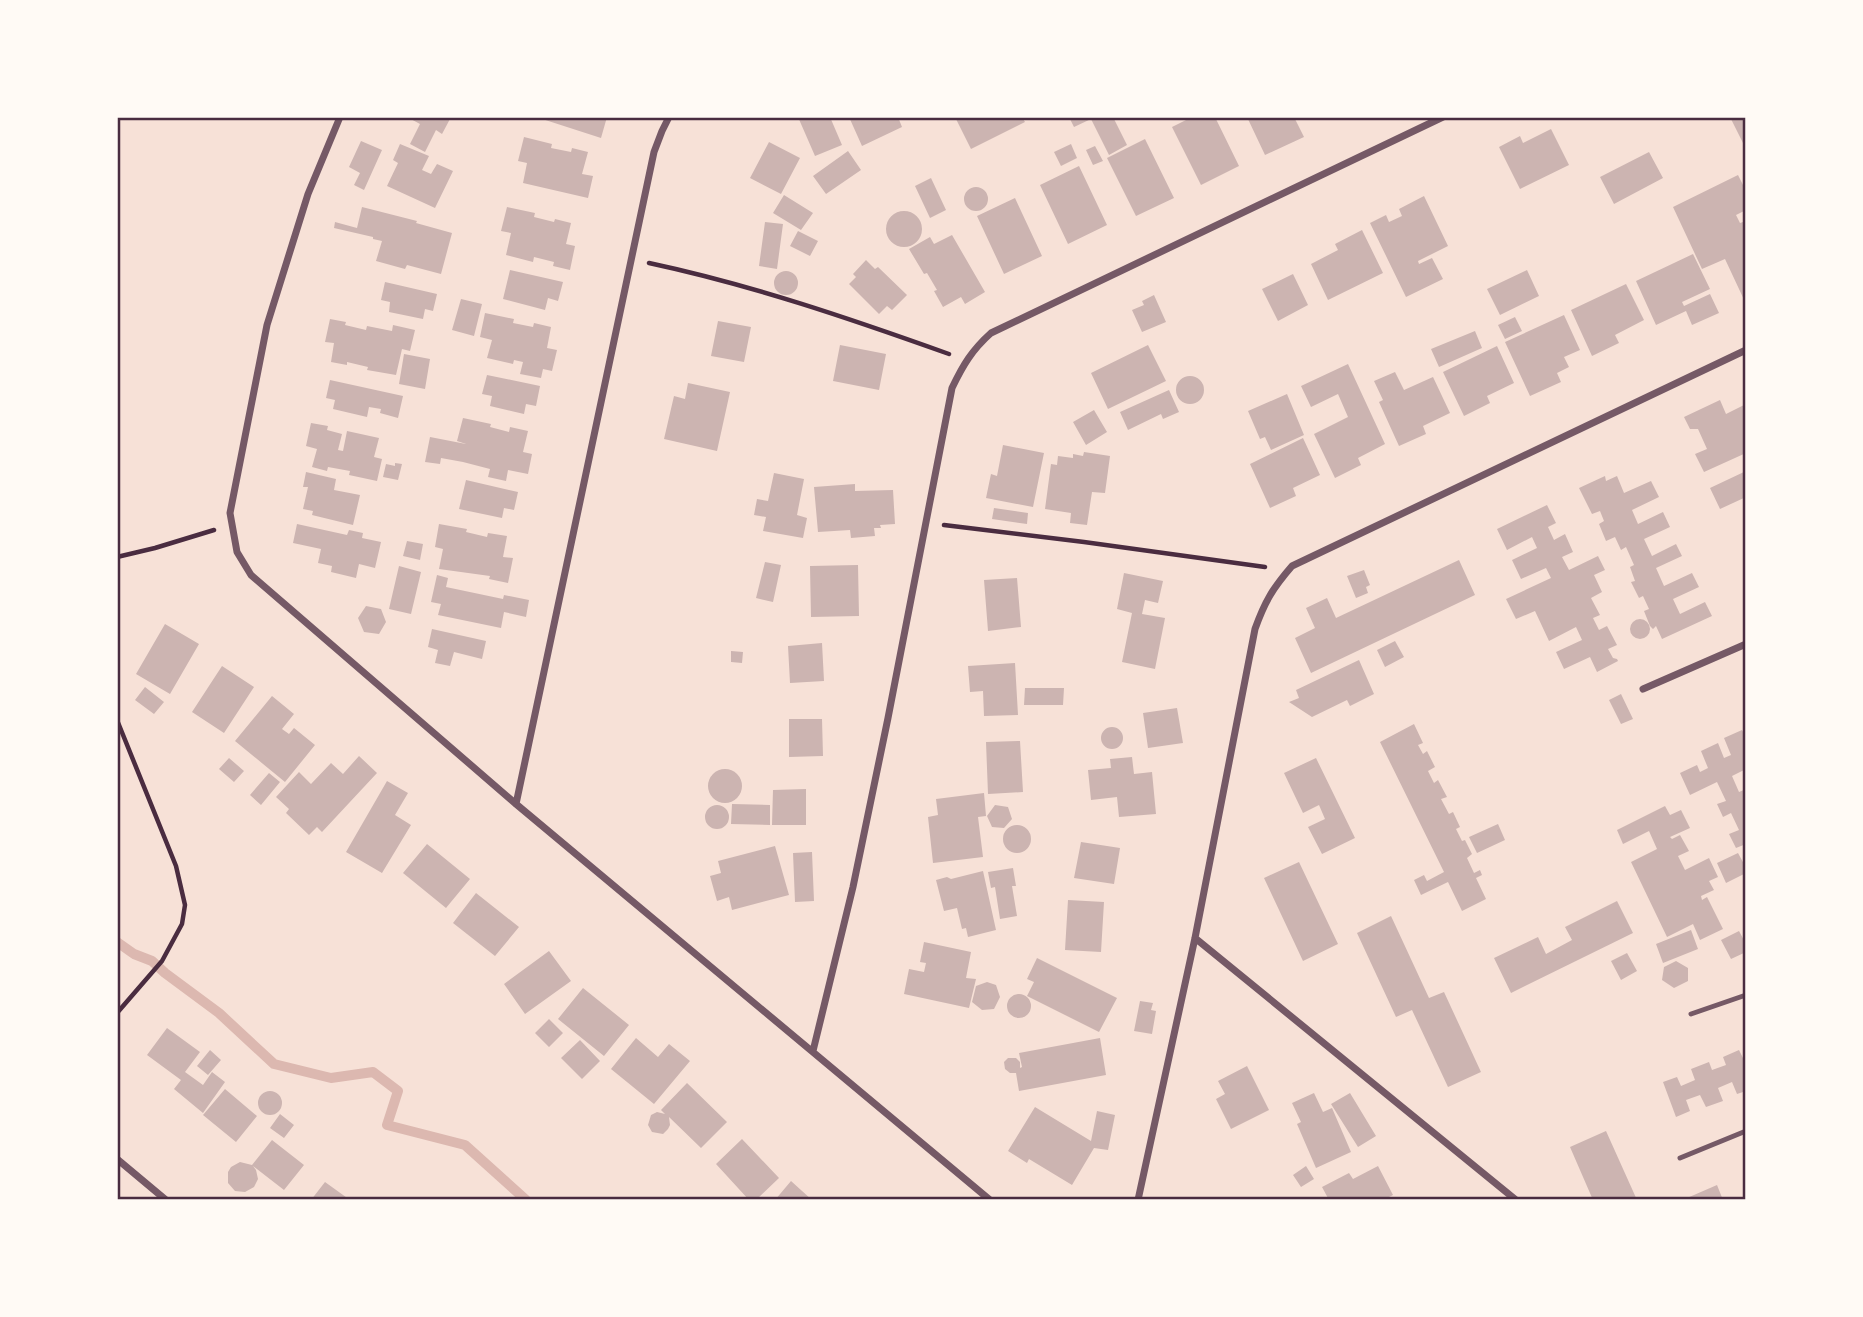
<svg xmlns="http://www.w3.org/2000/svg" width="1863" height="1317" viewBox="0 0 1863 1317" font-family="Figtree,sans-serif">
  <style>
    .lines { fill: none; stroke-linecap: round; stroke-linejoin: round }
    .stream { stroke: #dcb8b0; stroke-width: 10 }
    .building { fill: #ccb4b1 }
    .path { stroke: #4a2c40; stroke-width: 4.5 }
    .service { stroke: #755966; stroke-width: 5 }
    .minor { stroke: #755966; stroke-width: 7 }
    .neatline { fill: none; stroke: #4a2c40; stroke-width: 2.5 }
  </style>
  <rect width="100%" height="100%" fill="#f7e1d7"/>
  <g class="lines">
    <path class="stream" d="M117,942L134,954L152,961L165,973L219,1013L274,1064L331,1078L373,1072L398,1091L387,1125L465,1145L526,1200"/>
  </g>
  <path class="building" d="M407,117H447L450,119L442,134L436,130L425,152L410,144L420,124Z
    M536,117H607L601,138Z
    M798,117H830L842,145L815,156Z
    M849,117H898L902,127L862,146Z
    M955,117H980L981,119L984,117H1022L1025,122L971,149Z
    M1069,117H1113L1127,145L1109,155L1091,119L1074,127Z
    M1192,117H1215L1239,166L1201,185L1172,127Z
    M1247,117H1294L1304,137L1265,155Z
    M1730,117H1746V149Z
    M1551,129L1569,165L1520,189L1499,147L1520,136L1523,143Z
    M524,137L552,144L551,148L571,152L572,148L588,152L582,174L593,176L588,198L523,183L527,163L518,161Z
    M1145,139L1174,198L1136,216L1107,158Z
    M361,141L382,150L364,190L354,185L360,173L349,167Z
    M769,142L800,158L781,194L750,178Z
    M400,144L429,156L422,170L431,174L437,164L453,171L435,208L387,186L398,163L393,160Z
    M1071,144L1077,158L1061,166L1054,152Z
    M1095,146L1103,161L1093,165L1086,150Z
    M848,151L861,170L826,194L813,176Z
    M1649,152L1663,178L1614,204L1600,177Z
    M1079,166L1107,225L1068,244L1040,185Z
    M1738,175L1746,191V210L1736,215L1740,223L1746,221V304L1725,259L1702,269L1673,207Z
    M931,178L946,210L930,218L915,186Z
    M964 199a12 12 0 1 1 24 0a12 12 0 1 1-24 0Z
    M784,195L813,213L801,230L773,213Z
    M1424,196L1448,246L1418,261L1419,264L1432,258L1443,279L1406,297L1370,223L1386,215L1389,222L1402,216L1399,209Z
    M1015,198L1042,256L1004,274L977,216Z
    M362,207L417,221L416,223L452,233L441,274L407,265L405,269L376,261L382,241L373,239V237L334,228L335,222L357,228Z
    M507,207L535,213L534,217L554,222L555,219L571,223L566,244L575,246L570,270L553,266L554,262L534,257L533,262L506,255L511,233L501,231Z
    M886 229a18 18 0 1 1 36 0a18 18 0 1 1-36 0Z
    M765,222L783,224L777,269L759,266Z
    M1362,230L1383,273L1328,300L1311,264L1338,250L1335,244Z
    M798,231L818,241L810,256L790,246Z
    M952,235L985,292L965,304L961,297L943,307L934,291L937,290L927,273L924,274L909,249L930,237L934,244Z
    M1693,254L1710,289L1682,302L1684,306L1710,294L1719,313L1692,325L1686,311L1656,325L1636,281Z
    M866,260L875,269L878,267L907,295L892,310L887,306L879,314L849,284L856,277L853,274Z
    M510,270L563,282L558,301L548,298L545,310L503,299Z
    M1527,270L1539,296L1500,315L1487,289Z
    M774 283a12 12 0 1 1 24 0a12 12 0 1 1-24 0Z
    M1293,274L1308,305L1278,321L1262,289Z
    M385,282L437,294L433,311L425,309L423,319L389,312L390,302L381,300Z
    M1626,284L1644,320L1615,335L1619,343L1592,356L1571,310Z
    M1154,295L1166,322L1142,332L1132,310L1144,305L1142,301Z
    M461,299L482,304L474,336L452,330Z
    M485,313L514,319L513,323L533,327L534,323L551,327L547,348L557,350L552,371L543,369L541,378L520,374L523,362L514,360L513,364L487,358L492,340L480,337Z
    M1564,315L1580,350L1564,357L1569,367L1557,373L1561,382L1530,396L1505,342Z
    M1515,317L1522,331L1505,339L1498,325Z
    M330,319L346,322L345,325L366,330L367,326L392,331L393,325L415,330L410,351L402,349L396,375L367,370L368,367L347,362V365L331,362L334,343L325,342Z
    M718,321L751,327L744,362L711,356Z
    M1475,331L1482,348L1439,367L1431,349Z
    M840,345L886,354L879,390L833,381Z
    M1148,345L1166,381L1108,409L1091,373Z
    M1497,346L1514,383L1487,396L1490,403L1464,416L1443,372Z
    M404,354L430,359L425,389L399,384Z
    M1348,364L1385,444L1358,458L1361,465L1335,478L1314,434L1348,417L1338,394L1311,407L1301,386Z
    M1395,372L1404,390L1433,377L1450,413L1423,426L1426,434L1399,446L1379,402L1383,400L1374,381Z
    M487,375L540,386L536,406L526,404L524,414L490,406L492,396L482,394Z
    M1176 390a14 14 0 1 1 28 0a14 14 0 1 1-28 0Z
    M330,380L403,396L398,418L380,413L381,409L369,407L367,417L333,409L335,400L326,398Z
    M688,383L730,392L717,451L664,439L674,396L685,399Z
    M1169,390L1179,412L1163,419L1161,414L1128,430L1120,412Z
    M1287,394L1304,435L1271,450L1265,437L1260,439L1248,411Z
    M1720,400L1726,414L1746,404V453L1704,472L1695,454L1707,449L1698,429H1690L1684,417Z
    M1094,410L1107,432L1086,445L1073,422Z
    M463,418L491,424L490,427L509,432L510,427L528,431L523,452L532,454L528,474L508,470L506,481L488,477L490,469L463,462L441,458L440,464L425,462L430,437L466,444L457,441Z
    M311,423L328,426L327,430L342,434L338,450L343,451L347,431L379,438L374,457L382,459L377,481L349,475L350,471L328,467L327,471L312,467L317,449L306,446Z
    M1303,438L1320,475L1293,488L1296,496L1270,508L1250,464Z
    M1003,445L1044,453L1033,507L986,498L991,474L997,476Z
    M1084,452L1110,456L1105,493L1092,492L1087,525L1070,523L1071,513L1045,509L1051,464L1057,465L1058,456L1073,458V454L1083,456Z
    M395,463L402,464L398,480L383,477L386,464L395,466Z
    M1746,471V497L1720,509L1710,488Z
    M306,472L336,479L334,490L360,495L353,525L312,515L313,511L303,509L308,487H303Z
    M774,473L804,479L797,515L807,518L803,538L763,531L766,517L754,515L757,499L768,501Z
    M1605,476L1606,481L1617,476L1624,493L1651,481L1659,497L1632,510L1638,524L1663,512L1670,527L1644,539L1652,556L1676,544L1682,556L1656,568L1664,586L1692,573L1699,587L1673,599L1680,614L1705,602L1712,616L1662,639L1656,626L1653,629L1650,626L1644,611L1649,609L1643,596L1639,598L1631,582L1635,581L1630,567L1634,565L1626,547L1621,550L1615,537L1606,541L1599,524L1604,521L1600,511L1592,514L1579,488Z
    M466,480L518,492L514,510L504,508L502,518L459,509Z
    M855,484V491L893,490L895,524L880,525L881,528H874L875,536L851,538L850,530L818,532L814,487Z
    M1547,505L1556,523L1548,527L1554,540L1565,534L1573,552L1562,557L1569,570L1598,556L1605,570L1594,575L1602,592L1591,598L1600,615L1593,618L1599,630L1607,626L1617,645L1608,649L1613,658L1617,659L1618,661L1597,672L1590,657L1564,669L1556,652L1582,640L1576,627L1549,641L1535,611L1516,619L1506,599L1551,578L1546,568L1521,579L1512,560L1537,548L1532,537L1507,550L1497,529Z
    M994,508L1028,513L1027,524L992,519Z
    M297,524L347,535L349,530L363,533L362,538L381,542L375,568L359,564L356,578L331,572L332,566L318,563L321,549L293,543Z
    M439,524L467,529L466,532L487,537L488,533L507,536L503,557L513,558L508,583L489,579L490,576L439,569L443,549L435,547Z
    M407,541L423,544L420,560L403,556Z
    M1459,560L1475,595L1311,673L1295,638L1315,628L1306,608L1327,598L1336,618Z
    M765,562L781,565L773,602L756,598Z
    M858,565L859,616L811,617L810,566Z
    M399,566L421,572L411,614L389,609Z
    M1364,570L1370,585L1366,587L1368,593L1356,598L1347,576Z
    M1124,573L1163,581L1158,603L1145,600L1142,614L1165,618L1155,669L1122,662L1132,613L1117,609Z
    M437,575L448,578L446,587L503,599L504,595L529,600L526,617L504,612L501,628L438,615L441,604L431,602Z
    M1017,578L1021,627L988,631L984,580Z
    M366,606L381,609L386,622L379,634L364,632L358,618Z
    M1630 629a10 10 0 1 1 20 0a10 10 0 1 1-20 0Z
    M165,624L199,644L170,694L136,674Z
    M432,629L486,641L482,659L454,652L450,666L435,663L438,650L428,647Z
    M1395,641L1404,657L1385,667L1377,650Z
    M822,643L824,681L790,683L788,646Z
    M731,651L743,652L742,663L731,662Z
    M1359,660L1374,694L1350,706L1347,700L1312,717L1289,702L1299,698L1296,690Z
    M1015,663L1018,715L984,716L983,691L970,692L968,666Z
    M222,666L254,687L224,733L192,712Z
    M145,687L164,702L154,714L135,700Z
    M1025,688H1064L1063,705H1024Z
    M1621,694L1633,719L1621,724L1609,700Z
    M272,696L294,714L282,729L289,734L294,728L315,745L285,782L235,741Z
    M1177,708L1183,743L1148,748L1143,713Z
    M789,719H822L823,756L789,757Z
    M1414,724L1423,743L1418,745L1423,754L1427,751L1435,767L1428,771L1434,783L1438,780L1447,797L1441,799L1449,814L1453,812L1460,827L1456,829L1462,841L1465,840L1472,854L1467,858L1474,873L1480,870L1482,875L1476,878L1486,899L1462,911L1448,882L1421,895L1414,880L1424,875L1427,881L1444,872L1380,742Z
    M1101 738a11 11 0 1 1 22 0a11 11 0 1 1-22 0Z
    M1742,730L1746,737V769L1732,776L1739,792L1746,789V844L1736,848L1729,834L1739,830L1731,813L1723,817L1717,804L1726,801L1717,782L1690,795L1680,773L1697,765L1700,772L1708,768L1701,751L1718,743L1724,758L1731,755L1724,738Z
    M1020,741L1023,792L988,794L986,742Z
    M359,756L377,773L322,832L317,827L309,835L286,813L289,809L276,797L299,772L311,784L331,763L343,774Z
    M1132,757L1134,774L1152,772L1156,814L1119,817L1117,797L1091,800L1088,770L1111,768L1110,759Z
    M229,758L244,771L234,782L219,769Z
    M1316,758L1355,838L1322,854L1308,827L1325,819L1319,805L1303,813L1284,773Z
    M708 786a17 17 0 1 1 34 0a17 17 0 1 1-34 0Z
    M269,773L280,782L261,805L250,795Z
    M387,781L408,793L395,815L411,825L382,873L346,852Z
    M806,789V825H772L773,790Z
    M984,793L986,816L978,817L983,857L933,863L928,817L938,815L936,799Z
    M732,804L770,805V825L731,824Z
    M705 817a12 12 0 1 1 24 0a12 12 0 1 1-24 0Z
    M995,805L1008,807L1012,819L1004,828L992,827L987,816Z
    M1665,806L1670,815L1681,810L1690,828L1670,837L1672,839L1680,835L1689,851L1678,856L1685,870L1709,858L1718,877L1709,881L1714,890L1701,896L1702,900L1707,897L1723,929L1700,940L1693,924L1667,937L1631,862L1657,849L1649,831L1623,844L1617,830Z
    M1498,824L1505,840L1477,853L1469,837Z
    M1003 839a14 14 0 1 1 28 0a14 14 0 1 1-28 0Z
    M1081,842L1120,848L1114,884L1074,878Z
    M427,844L470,879L446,908L403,873Z
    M775,846L789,895L732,910L729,897L717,901L710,876L721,873L718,861Z
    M812,852L814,901L795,902L793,853Z
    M1738,853L1744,864L1746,863V873L1726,883L1717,863Z
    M1299,862L1338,944L1303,961L1264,878Z
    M1013,868L1016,886H1012L1017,916L1000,919L995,887L991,888L988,872Z
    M983,871L996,930L968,937L966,928L962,929L957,908L944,911L936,880L947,877L951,879Z
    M476,893L519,927L495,956L453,923Z
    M1068,900L1104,902L1101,952L1065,950Z
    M1617,901L1633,933L1511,993L1494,958L1538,937L1546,954L1572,940L1565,927Z
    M1391,916L1429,998L1444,992L1481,1072L1448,1087L1412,1010L1396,1017L1357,933Z
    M1691,930L1698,949L1663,963L1656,944Z
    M1739,931L1746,944V952L1731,959L1721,940Z
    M924,942L971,952L966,978L976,979L969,1008L904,994L909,969L924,972L926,963L920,962Z
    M549,951L571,981L525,1014L504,984Z
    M1627,953L1637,971L1621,980L1611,961Z
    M1037,958L1117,998L1099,1032L1027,996L1034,982L1027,979Z
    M1676,961L1688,968V981L1674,988L1662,980L1664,967Z
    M987,982L996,985L1000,997L994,1009L982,1010L972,1002L976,986Z
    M583,988L629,1025L604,1056L558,1019Z
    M1007 1006a12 12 0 1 1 24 0a12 12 0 1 1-24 0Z
    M1140,1001L1153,1003L1151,1010L1156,1011L1152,1034L1134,1031Z
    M549,1019L563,1033L549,1047L535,1033Z
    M167,1028L200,1052L185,1072L203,1085L212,1072L225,1082L203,1113L174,1089L181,1080L147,1055Z
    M636,1038L658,1057L669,1044L690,1061L654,1104L611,1069Z
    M1100,1038L1106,1075L1019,1091L1016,1073H1010L1005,1069L1004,1062L1008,1058H1016L1020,1062V1068L1022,1067L1019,1053Z
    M580,1040L600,1061L582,1079L561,1058Z
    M210,1050L221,1060L208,1075L197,1066Z
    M1739,1050L1744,1060L1746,1059V1091L1737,1094L1732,1082L1718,1088L1723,1101L1706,1107L1700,1095L1686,1100L1690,1111L1676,1117L1663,1082L1677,1077L1681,1086L1695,1080L1691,1069L1709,1062L1712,1070L1726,1065L1723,1057Z
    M1247,1066L1269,1110L1231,1129L1216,1099L1225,1094L1218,1081Z
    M687,1083L727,1122L701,1148L669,1117L670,1125L668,1129L663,1134L652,1132L648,1125L651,1115L657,1112L665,1114L661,1110Z
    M225,1089L257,1116L236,1142L203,1115Z
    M258 1103a12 12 0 1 1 24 0a12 12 0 1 1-24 0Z
    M1314,1093L1323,1112L1332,1108L1351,1152L1316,1168L1297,1124L1301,1122L1292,1103Z
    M1350,1093L1376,1136L1358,1147L1331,1104Z
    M1035,1107L1091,1141L1097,1111L1115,1115L1108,1150L1094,1148L1072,1185L1029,1159L1027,1163L1008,1151Z
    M280,1114L294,1125L284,1138L270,1128Z
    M1606,1131L1637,1200H1593L1570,1147Z
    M742,1139L779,1178L756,1200H749L716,1164Z
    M272,1140L304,1165L284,1190L253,1166L256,1170L258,1179L254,1187L245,1192L235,1191L228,1183V1172L231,1167L240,1162L252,1165Z
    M1306,1166L1314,1179L1301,1187L1293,1175Z
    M1378,1166L1393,1195L1383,1200H1329L1322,1187L1349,1173L1353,1179Z
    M791,1181L812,1200H775Z
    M325,1182L350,1200H311Z
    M1717,1185L1723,1200H1688L1687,1198Z"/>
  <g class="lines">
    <path class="path" d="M649,263C752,285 851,319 949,354
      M944,525L1084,542L1265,567
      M117,557L155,548L214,530
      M117,720L176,866L185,905L182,924L162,961L117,1013"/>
    <path class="service" d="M1691,1014L1746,995
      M1680,1158L1746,1131"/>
    <path class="minor" d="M340,117L308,194L267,325L230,513L237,552L251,575L516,804L990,1200
      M1643,689L1746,644
      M516,804L654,152L662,131L669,117
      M1195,938L1516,1200
      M813,1051L853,887L888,718L952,388C963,365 972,350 991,333L1443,117
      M117,1159L166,1200
      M1138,1200L1195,938L1255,629C1265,601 1273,588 1292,566L1746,350"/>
  </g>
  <rect width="1863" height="1317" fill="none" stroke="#fffaf5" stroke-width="238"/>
  <rect x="119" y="119" width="1625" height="1079" class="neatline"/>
</svg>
